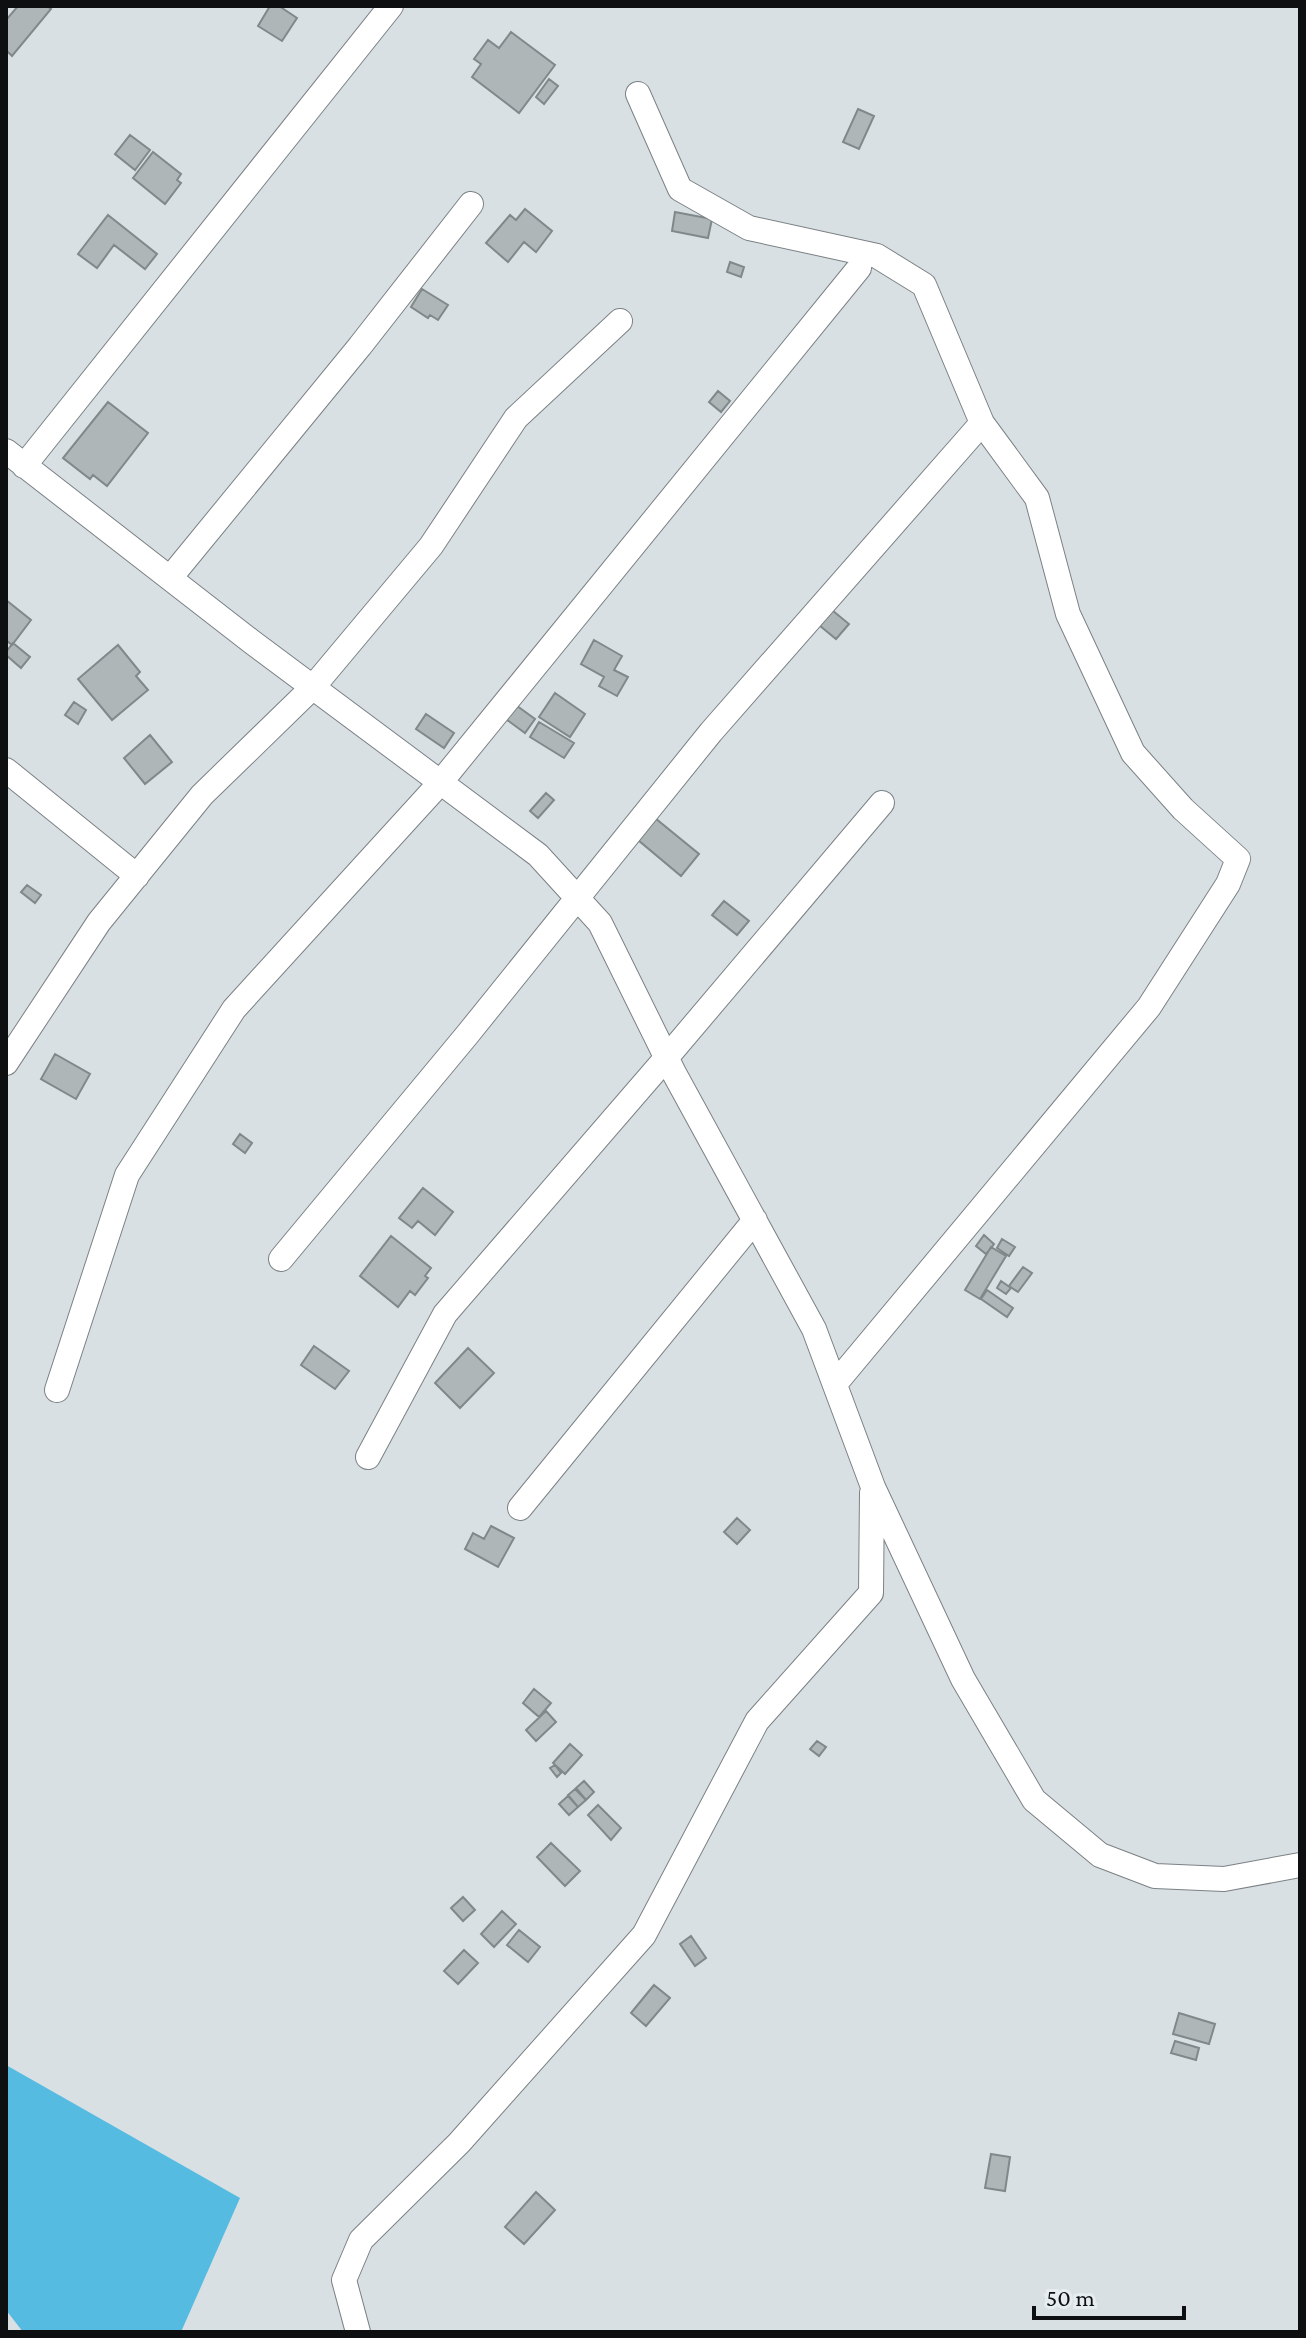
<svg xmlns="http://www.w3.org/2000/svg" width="1306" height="2338" viewBox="0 0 1306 2338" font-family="'Crimson Pro',serif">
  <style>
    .forest { fill: #56bbe1 }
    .building { fill: #afb6b8; stroke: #81888a; stroke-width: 2 }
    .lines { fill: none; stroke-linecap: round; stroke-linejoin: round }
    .minor-casing { stroke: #7b8184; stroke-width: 26 }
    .minor { stroke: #fff; stroke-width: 24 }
  </style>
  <rect width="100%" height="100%" fill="#d9e0e3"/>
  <path class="forest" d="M6,2065L240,2198L181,2332H23L6,2310Z"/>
  <path class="building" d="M18,6H47L51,9L12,56L6,50V20Z
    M270,6H279L297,18L282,41L258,26Z
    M511,32L555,65L519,113L472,77L481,64L474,59L488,40L499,48Z
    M549,79L558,86L544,104L536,97Z
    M858,109L874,116L859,149L843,142Z
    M130,135L150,150L135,170L115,154Z
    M153,152L181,174L177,180L181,183L165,204L133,178Z
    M525,209L552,231L536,252L524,242L508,262L486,243L510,215L516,220Z
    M675,212L712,219L708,238L672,231Z
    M108,215L157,254L145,269L114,245L97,268L78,254Z
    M730,262L744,267L741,277L727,272Z
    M422,289L448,305L438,320L430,315L428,318L411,307Z
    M718,391L730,401L721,412L709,402Z
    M108,402L148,433L107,486L93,475L90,479L63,458Z
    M6,600L31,620L12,645L6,640Z
    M827,606L849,624L836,639L814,621Z
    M594,640L622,656L614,670L628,677L617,696L599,686L604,677L581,664Z
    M13,643L30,657L21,668L6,655V652Z
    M118,645L140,672L136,676L148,690L112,720L78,679Z
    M555,693L585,714L570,737L539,717Z
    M74,702L86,710L78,724L65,715Z
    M513,703L535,719L525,733L503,717Z
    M426,714L454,733L444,748L416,729Z
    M539,722L574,743L564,758L530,737Z
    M150,735L172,762L145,784L124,758Z
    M546,793L554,800L538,818L530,811Z
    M655,818L699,854L681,876L638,840Z
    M27,885L41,895L35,903L21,892Z
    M724,901L749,921L737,935L712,915Z
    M55,1054L90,1074L76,1099L41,1079Z
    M240,1134L252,1143L245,1153L233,1144Z
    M423,1188L453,1212L435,1235L418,1221L412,1228L399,1218Z
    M984,1235L994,1244L986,1254L976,1246Z
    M391,1236L431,1268L425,1276L428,1278L415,1295L410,1291L398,1307L360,1276Z
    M1002,1239L1015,1247L1009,1256L997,1248Z
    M991,1247L1006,1256L980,1299L965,1290Z
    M1023,1267L1032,1273L1018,1292L1009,1286Z
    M1001,1281L1011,1288L1006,1294L997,1288Z
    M987,1290L1013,1308L1007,1317L981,1299Z
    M314,1346L349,1371L335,1389L301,1365Z
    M468,1348L494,1373L460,1408L435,1383Z
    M737,1518L750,1530L737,1544L724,1532Z
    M491,1526L514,1538L498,1567L465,1549L473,1533L484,1539Z
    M534,1689L551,1703L539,1717L523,1703Z
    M546,1711L556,1722L536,1741L526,1730Z
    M817,1741L826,1747L819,1756L810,1749Z
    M570,1744L582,1755L565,1774L553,1763Z
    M555,1765L561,1773L557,1777L550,1768Z
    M584,1781L594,1792L586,1800L576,1788Z
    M575,1789L586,1800L578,1807L568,1795Z
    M568,1796L578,1807L569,1815L559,1804Z
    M598,1805L621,1828L611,1840L588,1815Z
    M551,1843L580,1871L565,1886L537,1857Z
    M463,1897L475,1910L463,1921L451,1908Z
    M502,1911L516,1924L494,1947L481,1934Z
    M519,1930L540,1947L528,1962L507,1945Z
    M691,1936L706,1958L695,1966L680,1944Z
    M464,1950L478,1963L458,1984L444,1971Z
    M654,1985L670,1998L646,2026L631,2013Z
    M1179,2013L1215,2024L1209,2044L1173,2034Z
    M1175,2041L1199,2048L1196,2060L1171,2053Z
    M991,2154L1010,2157L1005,2191L985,2188Z
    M536,2192L555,2210L524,2244L505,2227Z"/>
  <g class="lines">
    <g class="minor-casing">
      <path id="minor" d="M638,94L680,189L749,228L877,256L924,285L982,423L1037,498L1068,614L1133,753L1183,809L1238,859L1228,884L1149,1007L835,1384
        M6,451L252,642L538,855L600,923L674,1073L814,1329L873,1487L963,1679L1034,1800L1100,1855L1155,1876L1224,1879L1300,1865
        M24,466L391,6
        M170,578L360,346L471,204
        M6,770L137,876
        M6,1063L99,922L202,795L313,687L431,546L516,418L620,321
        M281,1259L467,1035L711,732L982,423
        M57,1390L127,1175L234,1009L440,783L859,268
        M368,1457L445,1314L667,1057L882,803
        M520,1508L755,1220
        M358,2332L344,2280L361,2240L459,2143L644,1935L757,1721L871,1593L872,1493"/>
    </g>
    <use href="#minor" class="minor"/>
  </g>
  <rect width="1306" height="2338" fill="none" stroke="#0d0f10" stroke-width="16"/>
  <path d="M1034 2306v12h150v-12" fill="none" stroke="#0d0f10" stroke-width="4"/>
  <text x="1046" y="2306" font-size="24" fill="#0d0f10" stroke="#e6edf0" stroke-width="6" paint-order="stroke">50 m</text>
</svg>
